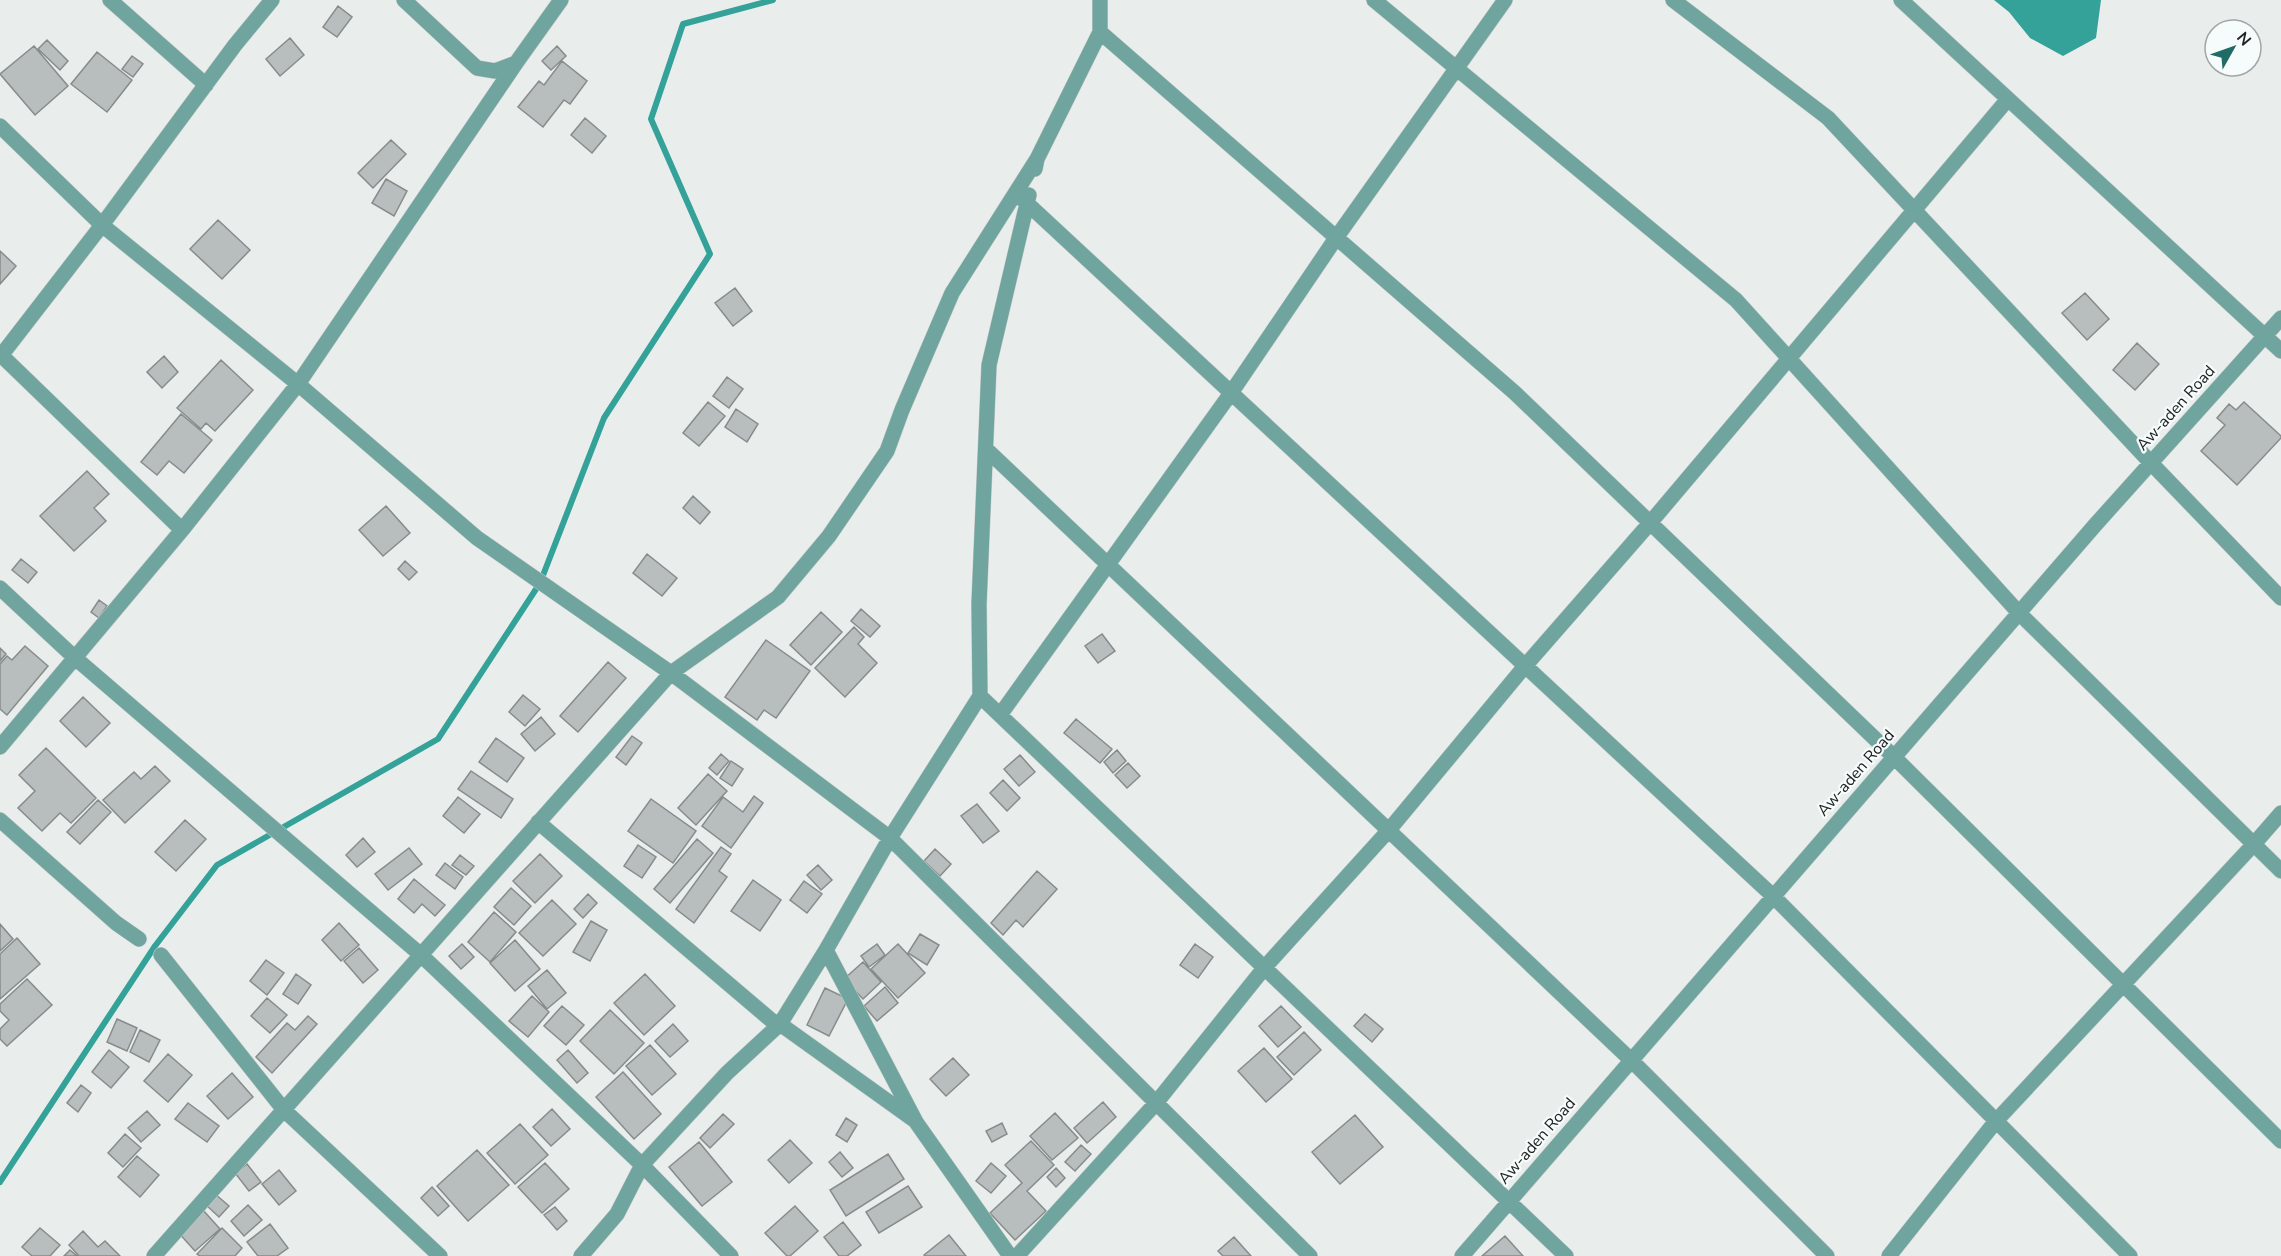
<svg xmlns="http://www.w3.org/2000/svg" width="2281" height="1256" viewBox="0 0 2281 1256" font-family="'Nunito Sans',sans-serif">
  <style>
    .water { fill: #35a29a }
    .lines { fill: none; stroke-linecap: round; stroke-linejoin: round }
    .stream { stroke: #35a29a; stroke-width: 6 }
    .building { fill: #b8bdbd; stroke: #878c8b; stroke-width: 1.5 }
    .minor-casing { stroke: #c5cac9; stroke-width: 16 }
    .minor { stroke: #70a49e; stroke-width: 15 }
    .labels { text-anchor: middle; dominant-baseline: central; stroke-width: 4.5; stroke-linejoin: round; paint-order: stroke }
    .street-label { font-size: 16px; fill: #222424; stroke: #f6fbfb }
  </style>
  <rect width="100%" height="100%" fill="#e9eeed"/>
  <path class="water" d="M1994,0H2101L2096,38L2063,56L2030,38L2009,12Z"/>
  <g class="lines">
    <path class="stream" d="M0,1182L155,946L217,865L438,739L540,583L604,418L710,254L651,119L683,24L773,0"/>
  </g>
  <path class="building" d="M338,6L352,17L337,37L323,27Z
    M290,38L304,55L280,76L266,59Z
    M47,40L68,61L60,70L38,49Z
    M34,46L68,86L35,115L0,74Z
    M557,46L566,56L551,70L542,61Z
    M97,52L132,80L107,112L71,84Z
    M132,56L143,64L133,77L122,69Z
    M562,61L587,81L570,104L564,100L543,127L518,107L539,81L544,85Z
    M585,118L606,136L592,153L571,135Z
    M391,140L406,154L373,188L358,173Z
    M386,179L407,191L394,216L372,203Z
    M218,220L250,250L222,279L190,249Z
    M0,251L16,266L0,284Z
    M735,288L752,311L733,326L715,303Z
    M2085,293L2109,319L2087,340L2062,313Z
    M2137,343L2159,364L2135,390L2113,370Z
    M164,356L178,372L162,388L147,372Z
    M221,360L253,390L215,431L206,423L201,429L177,408Z
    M727,377L743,389L729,408L713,396Z
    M708,402L725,416L699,446L683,433Z
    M2244,402L2281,436V438L2237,485L2201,451L2225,425L2217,418L2229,404L2236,410Z
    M736,409L758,424L747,442L725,427Z
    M181,414L212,440L184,473L169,461L157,475L141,462Z
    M87,471L109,494L94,508L106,521L74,551L40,516Z
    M693,496L710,512L700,524L683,508Z
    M386,506L410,533L383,556L359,530Z
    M647,554L677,578L662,596L633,573Z
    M21,559L37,572L28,583L12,570Z
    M405,561L417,572L409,580L398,569Z
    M99,600L107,606L99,618L91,612Z
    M861,609L880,626L870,637L851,621Z
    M821,612L842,632L811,665L790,645Z
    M854,627L864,637L858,644L877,663L845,697L815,668Z
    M1102,634L1115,651L1098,663L1085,646Z
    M766,640L810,671L776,718L764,710L757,720L725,697Z
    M25,646L48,666L7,715L0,709V664L7,656L12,660Z
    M0,648L6,654L0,661Z
    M608,662L626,678L578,732L560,716Z
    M523,695L540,709L525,726L509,712Z
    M83,697L110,723L86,747L60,721Z
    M541,717L555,734L535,751L521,734Z
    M1076,719L1112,749L1100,763L1064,733Z
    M632,736L642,743L626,765L616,757Z
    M496,738L524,758L507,782L479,762Z
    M46,748L96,798L71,823L60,813L42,831L18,808L35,791L19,775Z
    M1117,750L1126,761L1113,773L1104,762Z
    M721,754L729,761L717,775L709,768Z
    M1020,755L1035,772L1019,786L1004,769Z
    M731,761L743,769L732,786L720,778Z
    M1128,763L1140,776L1127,788L1115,775Z
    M155,766L170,781L125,823L103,800L134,772L141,779Z
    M471,771L513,799L501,818L458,789Z
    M708,774L727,791L696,825L678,808Z
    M1003,780L1020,798L1007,811L990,793Z
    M754,796L763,803L731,848L702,826L723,797L743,812Z
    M458,797L480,814L464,833L443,816Z
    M651,799L696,831L673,863L628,831Z
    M98,800L111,812L80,844L67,832Z
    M977,804L999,831L983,843L961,816Z
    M185,820L206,839L176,871L155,852Z
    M363,838L375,852L357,867L346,855Z
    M697,839L713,853L670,903L654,889Z
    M638,845L656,857L642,878L624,866Z
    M721,847L731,854L719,871L727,877L694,923L676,909Z
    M409,848L422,864L388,890L375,874Z
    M935,849L951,864L940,876L924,861Z
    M540,854L562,876L535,903L513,881Z
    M460,855L474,866L466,875L452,865Z
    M445,863L463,877L455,889L436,875Z
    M818,865L832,880L821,890L807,875Z
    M1037,871L1057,889L1023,927L1016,920L1003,935L991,923Z
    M414,879L445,905L435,916L422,904L414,913L398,899Z
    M753,880L781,900L760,931L731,911Z
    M804,881L822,894L807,913L790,900Z
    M511,888L531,906L514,925L494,907Z
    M588,894L597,903L583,918L574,909Z
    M552,900L576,924L543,956L519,933Z
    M494,912L516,932L490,962L468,942Z
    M591,921L607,930L590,961L573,952Z
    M339,923L359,945L341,961L322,940Z
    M0,924L13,939L0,951Z
    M920,934L939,945L927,965L908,953Z
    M17,938L40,964L0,999V954Z
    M515,940L540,969L515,991L490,963Z
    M462,944L474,957L461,969L449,956Z
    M877,944L885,955L869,967L861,956Z
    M898,944L925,973L898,998L871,969Z
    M1195,944L1213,957L1198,978L1180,965Z
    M359,948L378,970L363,983L344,961Z
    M266,960L284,973L267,995L250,981Z
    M863,962L881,982L863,999L844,979Z
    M547,970L566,993L547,1009L528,986Z
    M296,974L311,985L298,1004L283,994Z
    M645,974L675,1006L644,1035L614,1003Z
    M27,979L52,1005L7,1046L0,1039V1029L9,1020L0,1011V1004Z
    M885,987L898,1003L877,1021L864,1006Z
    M825,988L848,999L829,1036L807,1025Z
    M532,996L549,1012L528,1037L509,1021Z
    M267,998L287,1015L270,1033L251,1016Z
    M562,1006L584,1025L566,1045L544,1026Z
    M1281,1006L1301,1027L1278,1047L1259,1026Z
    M610,1010L644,1043L614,1074L580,1041Z
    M1365,1014L1383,1029L1372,1042L1354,1026Z
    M308,1016L317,1024L272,1073L256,1057L287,1023L295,1030Z
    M117,1019L137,1028L127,1051L107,1042Z
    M673,1024L688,1041L670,1057L655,1041Z
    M140,1030L160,1040L149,1062L130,1052Z
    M1304,1032L1321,1050L1294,1075L1277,1057Z
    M650,1045L676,1074L652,1095L626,1066Z
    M1264,1048L1292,1079L1266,1102L1238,1071Z
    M109,1050L129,1067L111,1088L92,1072Z
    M568,1050L588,1073L577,1083L557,1060Z
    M168,1054L192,1075L168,1102L144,1081Z
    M953,1058L969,1075L946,1096L930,1079Z
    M623,1072L661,1114L634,1139L596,1097Z
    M232,1073L253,1097L228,1119L207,1096Z
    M81,1085L91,1093L78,1112L67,1103Z
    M1103,1102L1116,1117L1087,1143L1074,1128Z
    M188,1103L219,1126L207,1142L175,1119Z
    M552,1109L570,1129L551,1146L533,1127Z
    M147,1111L160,1125L141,1142L128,1128Z
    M1055,1113L1078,1138L1052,1160L1030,1136Z
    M723,1114L734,1124L710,1148L700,1138Z
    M1355,1115L1383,1147L1340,1184L1312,1152Z
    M846,1118L857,1125L847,1142L836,1135Z
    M1002,1123L1007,1134L992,1142L986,1131Z
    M520,1124L548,1155L515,1184L487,1153Z
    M125,1134L141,1148L123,1167L108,1153Z
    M790,1140L812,1163L789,1183L768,1160Z
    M1031,1141L1054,1165L1027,1191L1046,1211L1015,1240L990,1213L1022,1183L1005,1165Z
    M699,1142L732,1182L702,1206L669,1167Z
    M1081,1145L1091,1154L1075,1171L1065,1162Z
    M477,1150L509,1185L468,1221L437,1186Z
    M840,1152L853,1168L842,1177L829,1162Z
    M888,1154L904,1179L846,1216L830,1190Z
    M137,1156L159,1175L140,1197L118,1177Z
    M545,1163L569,1189L542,1213L518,1187Z
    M991,1163L1006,1176L991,1193L976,1181Z
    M247,1164L261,1182L249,1191L235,1173Z
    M1056,1168L1065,1178L1056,1187L1047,1177Z
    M279,1170L296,1191L279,1205L262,1184Z
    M908,1186L922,1207L879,1233L866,1212Z
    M432,1187L449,1206L438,1216L421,1198Z
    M214,1193L229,1206L219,1217L205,1204Z
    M248,1205L262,1220L244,1236L231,1221Z
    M795,1206L818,1231L790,1256H787L765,1233Z
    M555,1207L567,1221L557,1230L544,1215Z
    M202,1209L220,1229L195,1251L177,1231Z
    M843,1222L861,1245L847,1256H839L824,1237Z
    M270,1224L288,1248L277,1256H258L247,1242Z
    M40,1228L60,1245L50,1256H32L22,1247Z
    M222,1228L242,1248L235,1256H200L197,1254Z
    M83,1231L98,1247L105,1241L120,1256H79L69,1245Z
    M949,1235L966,1256H925L924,1255Z
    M1505,1236L1523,1256H1482Z
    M1234,1237L1251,1256H1223L1218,1251Z
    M70,1250L77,1256H64Z"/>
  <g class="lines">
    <g class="minor-casing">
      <path id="minor" d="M110,0L206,85
        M404,0L477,68L495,71L516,63L561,0
        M1374,0L1736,300L2019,613L2281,871
        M1673,0L1828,118L2151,463L2281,598
        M1901,0L2281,351
        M1100,32L1515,393L1894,757L2281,1141
        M0,126L102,225L298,384L477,538L671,673L890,838L1310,1256
        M1035,169L1037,159L1100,32V0
        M1016,193L1773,896L2130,1256
        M0,354L182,530
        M0,357L102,225L235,45L272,0
        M986,449L1631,1060L1827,1256
        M0,588L74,657L421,955L642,1165L731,1256
        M980,696L1566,1256
        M1000,715L1231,393L1336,238L1505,0
        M0,747L182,530L298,384L516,63
        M0,820L116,923L139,939
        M538,822L771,1020L780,1024L914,1120
        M161,955L284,1110L440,1256
        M154,1256L671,673L778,597L829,536L887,451L902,410L952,293L1037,159
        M581,1256L617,1214L642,1165L727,1073L780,1024L826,950
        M1010,1256L916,1122L826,950L890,838L980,696L979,604L989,365L1029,195
        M1017,1256L1156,1103L1265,967L1389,830L1525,666L1650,523L2008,99
        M1462,1256L2096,524L2281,318
        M1889,1256L1996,1121L2254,844L2281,813"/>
    </g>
    <use href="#minor" class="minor"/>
  </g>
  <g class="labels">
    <g class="street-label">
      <text transform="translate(2176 408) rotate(-48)">Aw-aden Road</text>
      <text transform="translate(1856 773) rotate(-49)">Aw-aden Road</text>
      <text transform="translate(1537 1141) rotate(-49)">Aw-aden Road</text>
    </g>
  </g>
  <g transform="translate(2233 48) rotate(50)"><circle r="28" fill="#f6fbfb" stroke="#a1a5a5" stroke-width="1.5"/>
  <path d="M0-4.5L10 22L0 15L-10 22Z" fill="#216b66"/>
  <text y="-9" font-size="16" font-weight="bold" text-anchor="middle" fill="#222424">N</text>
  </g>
</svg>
